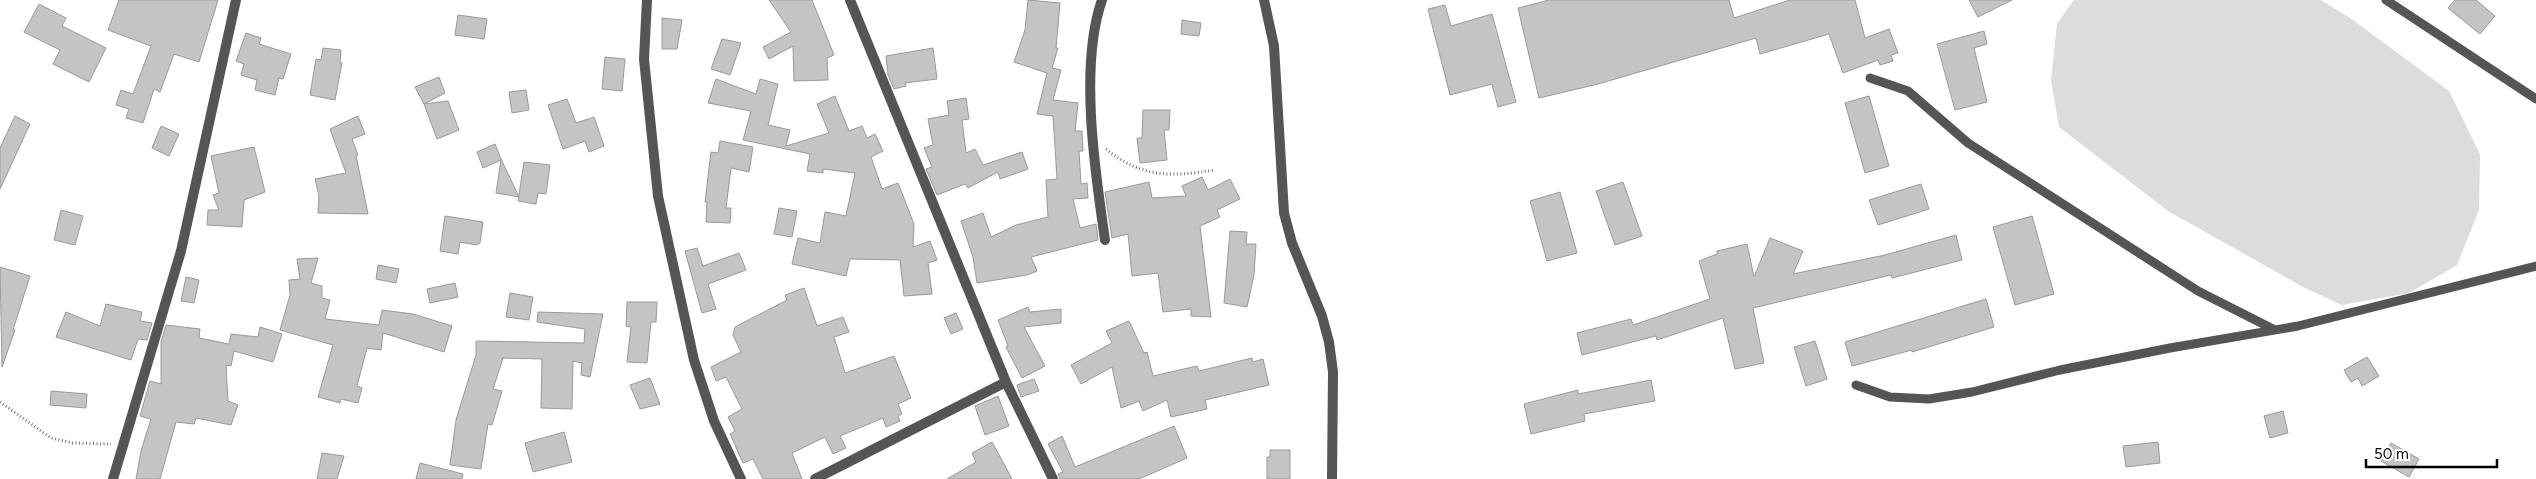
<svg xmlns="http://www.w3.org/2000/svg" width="2536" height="479" viewBox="0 0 2536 479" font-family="Figtree,sans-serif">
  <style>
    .green { fill: #dcdcdc }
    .building { fill: #c4c4c4; stroke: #999 }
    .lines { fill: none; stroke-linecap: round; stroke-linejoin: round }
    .path { stroke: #777; stroke-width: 3; stroke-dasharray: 1 2.5; stroke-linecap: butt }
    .lane { stroke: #555; stroke-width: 9 }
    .street { stroke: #555; stroke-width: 10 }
  </style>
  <rect width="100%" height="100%" fill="#fff"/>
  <path class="green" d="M2074,0H2321L2353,20L2449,91L2480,154L2479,210L2457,265L2409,293L2342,305L2303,287L2168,211L2059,127L2051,80L2057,24Z"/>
  <path class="building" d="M119,0H218L199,62L174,54L160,92L154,89L143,123L126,118L129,109L116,105L121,90L133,94L151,46L108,30Z
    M769,0H812L834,55L827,58L828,80L794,81L793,46L769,59L763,47L791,32Z
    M1028,0L1060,3L1056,48H1058L1052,68L1061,70L1053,100L1078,103L1075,131H1082L1083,151H1079L1081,184L1087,183L1088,198L1073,199L1080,228L1096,224L1098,240L1031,257L1037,271L1027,275L977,283L973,257L961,221L983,213L991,237L1016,225L1048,217L1046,180L1057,179L1053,116L1037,114L1047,73L1014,62L1025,30Z
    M1549,0H1729L1734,18L1790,0H1855L1865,38L1889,29L1898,53L1891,55L1893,61L1880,65L1878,60L1843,73L1829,34L1760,54L1756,38L1598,84L1539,98L1518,8Z
    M1969,0H2012L1978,17Z
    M2455,0H2476L2495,16L2480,34L2448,8Z
    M39,4L66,18L62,26L106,48L89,82L53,64L60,50L24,32Z
    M1445,5L1451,26L1492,14L1516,102L1498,107L1492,84L1450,95L1428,9Z
    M458,15L487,19L484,39L455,35Z
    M662,18L682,20L677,49H662Z
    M1182,20L1201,23L1199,36L1181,34Z
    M1984,31L1987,44L1974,48L1987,102L1955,110L1937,44Z
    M246,33L261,38L259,44L291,54L283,79L279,78L275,95L255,90L257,80L241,75L244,64L236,61Z
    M722,39L741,43L730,75L711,69Z
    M323,48L341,50L340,63H342L335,100L310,95L316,59L321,60Z
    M933,48L937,79L905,83L906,86L894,89L888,75L886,56Z
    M605,57L625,59L622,91L602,89Z
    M439,77L445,93L424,104L415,87Z
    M716,79L756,94L760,79L778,84L768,125L790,130L786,146L829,133L817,104L835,96L849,131L862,126L867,138L875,134L883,151L871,157L882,189L898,183L914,224L913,247L930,241L937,260L928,263L932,294L904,296L900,260L850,259L846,276L792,264L798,238L820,243L825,212L846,216L855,173L823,169V173L807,171L810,154L743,140L751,111L708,103Z
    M526,90L529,110L512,113L509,92Z
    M1869,96L1889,166L1865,173L1845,103Z
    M966,98L969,119L962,120L966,153L975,149L983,165L1022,152L1028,169L1000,179L998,172L968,188L965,184L937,195L926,169L932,167L924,148L933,145L928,119L949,115L947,101Z
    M567,99L576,123L594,117L604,146L589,152L585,141L563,149L548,105Z
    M448,101L459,130L437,139L424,104Z
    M1143,110H1170L1169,130H1164L1167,160L1140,163L1137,138H1142Z
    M15,116L30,124L0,189V148Z
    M358,116L365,134L352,139L358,155H356L368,214L318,213L319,196L315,179L346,173L330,129Z
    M161,126L179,134L169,156L152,148Z
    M720,141L753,147L749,172L731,168L726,208H731L730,223L706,222L707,202H705L711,152L718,153Z
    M495,144L501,159L519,197L496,193L501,160L483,168L477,152Z
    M254,147L265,192L244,200L242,227L207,225L208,210H219L213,195L219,193L211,156Z
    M524,162L550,165L546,194L538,193L536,204L518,201Z
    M1202,177L1208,190L1230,179L1240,199L1217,210L1220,217L1200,226L1211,317L1191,316V309L1163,312L1158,273L1132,276L1128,234L1112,238L1105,192L1149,182L1152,198L1186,196L1182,186Z
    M1623,182L1642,236L1615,245L1596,191Z
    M1921,184L1929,209L1878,225L1869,200Z
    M1560,192L1577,253L1547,261L1530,201Z
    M779,208L797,211L792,237L774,234Z
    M61,210L83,216L75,245L54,240Z
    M445,216L483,222L480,243L477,245L460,242L458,254L440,251Z
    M2032,216L2054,294L2015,305L1993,227Z
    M1230,231L1247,232L1246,244H1256L1254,275L1247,307L1224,303Z
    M1956,235L1962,260L1892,278L1891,275L1753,308L1764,363L1735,369L1723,318L1657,340L1656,336L1582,355L1577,333L1631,319L1633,325L1710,299L1699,261L1717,254V251L1747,244L1754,277L1770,238L1803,251L1793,274L1885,255Z
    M697,248L703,266L739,253L746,270L708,284L716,309L702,313L685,251Z
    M318,258L311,283L322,286V298L330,300L325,319L379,325L382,310L413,314L452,326L444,352L383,333L381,350L367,348L357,386L362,388L358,403L341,399L340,403L318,397L333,345L280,330L290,295L289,280L300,279L297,259Z
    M378,265L399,269L396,283L376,279Z
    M0,267L30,276L13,330H15L2,367Z
    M186,277L199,280L194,303L181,301Z
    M455,283L458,297L430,303L427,289Z
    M804,288L817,326L843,317L849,332L834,337L845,373L894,356L911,398L898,404L902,414L898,416L900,421L886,427L883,418L840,436L846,448L833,454L825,437L792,453L802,479H763L753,459L743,463L730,434L735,431L728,417L742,409L726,377L716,381L711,367L741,352L733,335L735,327L787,300L785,295Z
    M510,293L533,297L529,320L506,317Z
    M1986,299L1994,327L1912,352V350L1852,366L1845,342Z
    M627,302H657L656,322H651L647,363L627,362L631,327L626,326Z
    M106,304L142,312L140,321L152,323L147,340L138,339L131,360L56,337L66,312L100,326Z
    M1028,307L1030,312L1061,309V323L1024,327L1045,366L1022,378L1006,347L1008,346L998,320Z
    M538,312L603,314L590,377L581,375L582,363L573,361L572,409L541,408L542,359L503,358L493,389L502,391L492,425L488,424L481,469L450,465L456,420L476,355V341L584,343L585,329L537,322Z
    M956,313L963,329L951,334L944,318Z
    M1129,321L1144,353L1147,352L1153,376L1197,366L1199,371L1252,358L1253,362L1263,359L1269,385L1205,400L1207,409L1171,417L1167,400L1143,411L1139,401L1121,408L1112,367L1081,384L1071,365L1112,343L1106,331Z
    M166,325L200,329L199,338L229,344L231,334L258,337L260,327L282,334L273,362L234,351L231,366L226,365L228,401L238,405L231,425L196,418L194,424L176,422L160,479H136L141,451L151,419L140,416L150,381L161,384V342Z
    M1815,341L1827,379L1806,386L1794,347Z
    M2367,357L2379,376L2362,386L2358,378L2351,382L2344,370Z
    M650,378L660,404L640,409L630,385Z
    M1034,379L1039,391L1021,397L1017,385Z
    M1651,380L1655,401L1584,414L1585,421L1531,434L1524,404L1578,390V394Z
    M51,391L87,394L86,408L50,405Z
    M998,396L1009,426L985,435L975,406Z
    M2283,411L2288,433L2270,438L2264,416Z
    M1174,426L1187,458L1139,479H1060L1058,474L1063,472L1048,444L1062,436L1075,467Z
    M564,432L572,462L533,472L525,443Z
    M992,442L1012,479H947L976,462L972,453Z
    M2158,442L2160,463L2126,467L2123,446Z
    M2391,443L2419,459L2409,477L2381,461Z
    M1270,450H1290V479H1267V457H1270Z
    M322,453L344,456L337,479H317Z
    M420,463L463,474L462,479H416Z"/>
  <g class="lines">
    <path class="path" d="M1106,149C1142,178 1171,177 1214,170
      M0,402L51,438L73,443L111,444"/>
    <path class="lane" d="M2386,0L2536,99
      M1870,78L1908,91L1968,143L2198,291L2275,330
      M1856,385L1890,397L1929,399L1972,392L2060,370L2170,348L2298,326L2536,266"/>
    <path class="street" d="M647,0L644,59L658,196L694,360L714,421L741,479
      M850,0L1006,382L1053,479
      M1102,0C1079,65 1095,172 1105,240
      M1264,0L1274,46L1284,213L1292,243L1322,316L1329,342L1333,372L1332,479
      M113,479L181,251L236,0
      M815,479L1006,382"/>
  </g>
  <path d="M2366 459v8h131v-8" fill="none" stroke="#000000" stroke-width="2.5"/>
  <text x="2374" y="459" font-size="15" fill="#000000" stroke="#ffffff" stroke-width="4" paint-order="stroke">50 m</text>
</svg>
